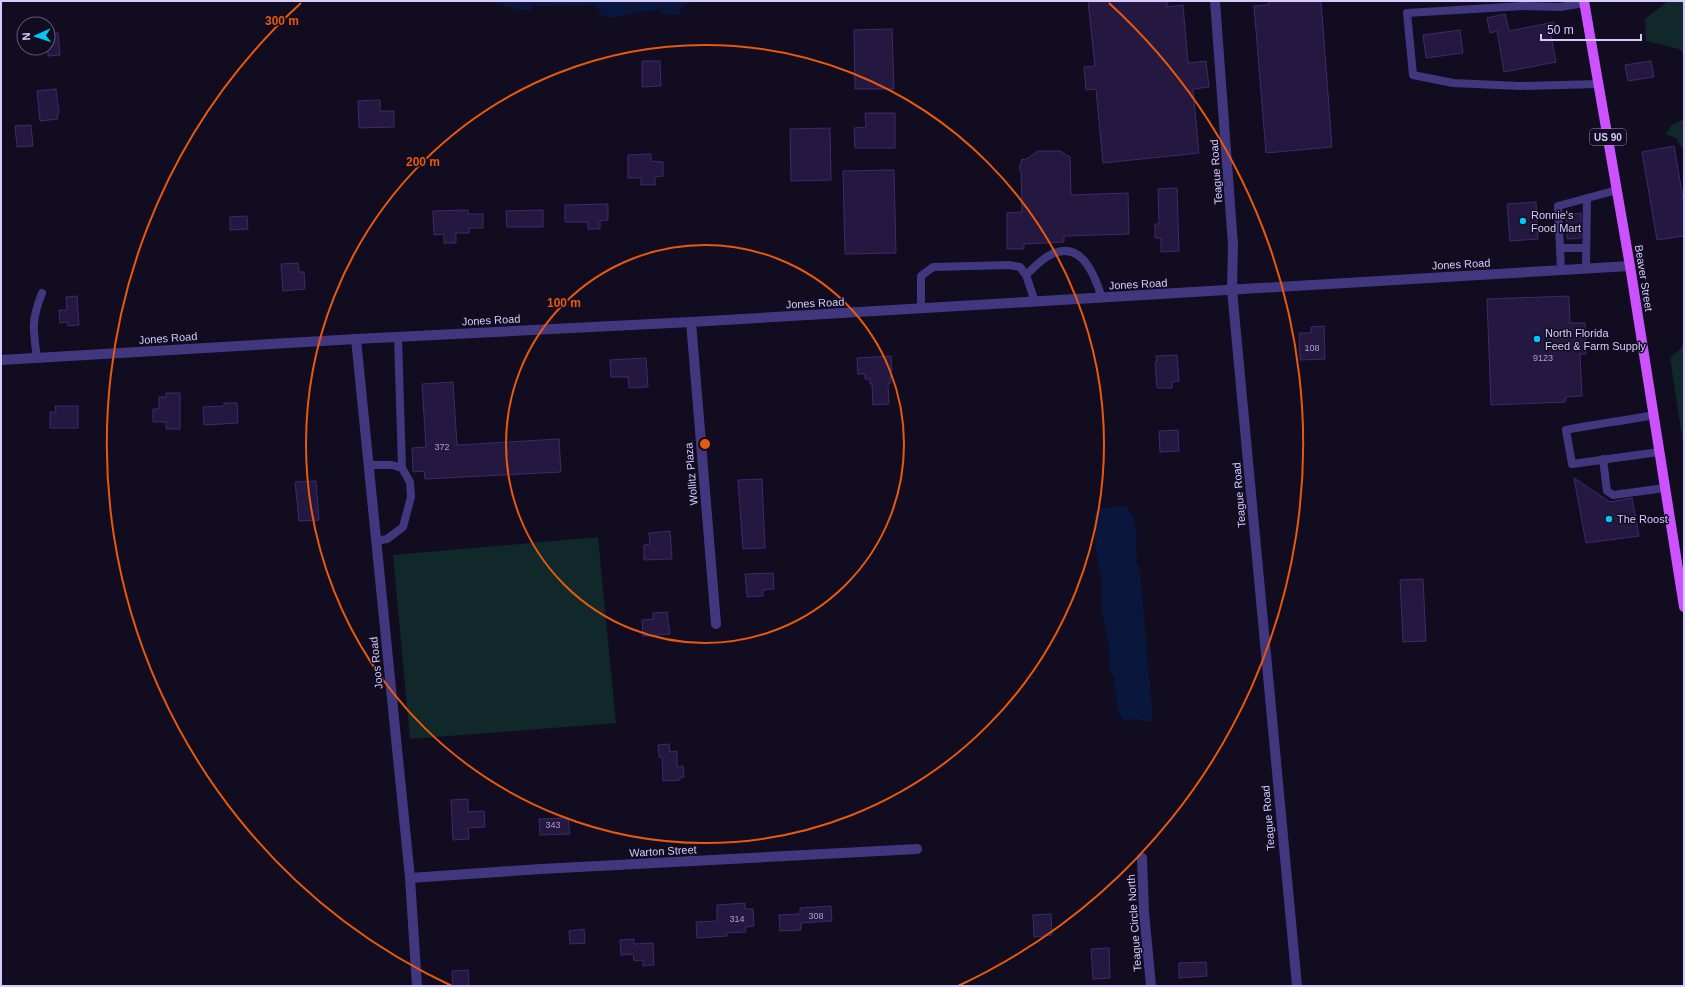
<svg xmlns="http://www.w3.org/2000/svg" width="1685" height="987" viewBox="0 0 1685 987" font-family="Arial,sans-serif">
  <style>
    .green { fill: #102829 }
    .water { fill: #09173c }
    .building { fill: #241840; stroke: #3d2a6c }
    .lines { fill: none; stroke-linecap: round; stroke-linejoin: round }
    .service { stroke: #40377f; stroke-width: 8 }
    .minor { stroke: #40377f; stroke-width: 10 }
    .tertiary { stroke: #40377f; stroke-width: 10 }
    .primary { stroke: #cd52ff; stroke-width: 10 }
    .ring { fill: none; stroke: #e8590c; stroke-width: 2 }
    .poi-dot { fill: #00c8f6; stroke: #110c1f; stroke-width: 1.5 }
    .labels { text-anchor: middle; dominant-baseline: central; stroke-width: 3; stroke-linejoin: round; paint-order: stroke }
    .number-label { font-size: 9px; fill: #a99ecf }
    .shield { fill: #110c1f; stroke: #9a92bc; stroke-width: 1 }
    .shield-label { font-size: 10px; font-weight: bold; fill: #d5cbff }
    .street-label { font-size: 11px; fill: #d5cbff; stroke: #110c1f }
    .poi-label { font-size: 11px; fill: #d5cbff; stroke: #110c1f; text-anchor: start }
    .centre { fill: #e8590c; stroke: #110c1f; stroke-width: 2 }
    .ring-label { font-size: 12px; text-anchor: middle; font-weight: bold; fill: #e8590c; stroke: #110c1f; stroke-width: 3; stroke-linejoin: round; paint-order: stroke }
  </style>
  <rect width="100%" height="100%" fill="#110c1f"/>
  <path class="green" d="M1668,1H1684V54L1679,49L1646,41L1645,19Z
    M1684,119V151L1676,138L1665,134L1672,125Z
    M1684,342V450L1670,358L1680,349Z
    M598,537L616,723L410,739L393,555Z"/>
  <path class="water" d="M485,1H704L682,5L680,15L663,14L659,9C653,12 647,11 640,12C625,14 615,22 600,14L597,5L532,6V11L520,10Z
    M1124,506C1140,514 1136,547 1137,564L1140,568L1153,721H1143L1138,719L1123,720L1117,709L1114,678L1110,670L1108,641L1101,608L1102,580L1096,552L1094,527L1095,513L1099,508Z"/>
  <path class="building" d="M1088,1H1167V7L1183,5L1188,63L1206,61L1209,87L1193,89L1199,153L1103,163L1096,89L1086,90L1084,67L1095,66Z
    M1268,1H1321L1332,147L1266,153L1254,6L1269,5Z
    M1505,14L1509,31L1554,22L1557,34L1551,35L1556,62L1504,72L1497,31L1490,33L1487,18Z
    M892,29L894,89H855L854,30Z
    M1460,30L1463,53L1426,58L1423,35Z
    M58,33L60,55L48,56V34Z
    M642,61H660L661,86L642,87Z
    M1651,61L1654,77L1628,81L1625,65Z
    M56,89L59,113L57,114L58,119L40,121L37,91Z
    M380,100V111H394V127L359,128L358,101Z
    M865,113H895V148H855L854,128L866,127Z
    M31,125L33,146L17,147L15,126Z
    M830,128L831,180L791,181L790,129Z
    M1674,146L1684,204V236L1657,240L1642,152Z
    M1038,151H1060L1070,157L1071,195L1128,193L1129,234L1064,236V242L1024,244V249H1007V213L1022,212L1021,171L1019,169L1022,159L1025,160Z
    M651,154V161L663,162V176L655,177V185H641V178H628V155Z
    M894,170L896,253L845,254L843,171Z
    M1177,188L1179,251L1161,252V238H1155V224H1159L1158,189Z
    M1536,202L1538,239L1510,241L1507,204Z
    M608,204V220L600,221V229H588V222H565V205Z
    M468,210V214H483V228H469V233H456V243H444V234L434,235L433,211Z
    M543,210V227H507L506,211Z
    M1581,213V238L1567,239L1566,215Z
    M247,216L248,229L230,230V217Z
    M298,263L299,272H304L305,289L283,291L281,264Z
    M77,296L79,325L68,326L67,322L60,323L59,310H67L66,297Z
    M1569,296L1570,323H1585L1586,354H1580L1582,396L1566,397L1565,402L1491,405L1487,299Z
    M1324,326L1325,359L1300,360L1299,333H1311V327Z
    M1177,355L1179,381L1172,382V388H1157L1155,362H1157L1156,356Z
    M891,356L892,371H890L891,383H888L889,404L873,405L872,384H870V379H865V374H858L857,358Z
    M646,358L648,387L629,388L628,377H611L610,360Z
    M453,382L457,445L559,439L561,472L425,479L424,471L413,472L412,448L426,447L422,384Z
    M166,393H180V429H166V422H153V409H159V397H166Z
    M224,403H237L238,423L204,425L203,407L224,406Z
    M55,406H78V428H50V412H56Z
    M1178,430L1179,451L1160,452L1159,431Z
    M1574,478L1610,502L1632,498L1639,536L1586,543Z
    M762,479L765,548L743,549L738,480Z
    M316,481L319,520L299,521L295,482Z
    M670,531L672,559L644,560V545L650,544L649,533Z
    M773,573L774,589L763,590V596L747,597L745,574Z
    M1423,579L1426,641L1403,642L1400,580Z
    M667,612L670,634L643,636L642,620L653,619V613Z
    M669,744L670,752L677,751V767L683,766L684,777H680V780L663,781L662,757H659L658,745Z
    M468,799V812L484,811L485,827L468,828L469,839L453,840L451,800Z
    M568,818L570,834L540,835L539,819Z
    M745,903V909H753L754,926L745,927L746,932L727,933V936L697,938L696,922L717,921V905Z
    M831,906L832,921L801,923V930L780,931L779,915L800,914V908Z
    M1051,914L1052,935L1034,937L1033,915Z
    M584,929L585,943L570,944L569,931Z
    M634,939V944L653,943L654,965L643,966V960L634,961L633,954L621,955L620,940Z
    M1109,948L1110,978L1093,979L1091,949Z
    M1206,962L1207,976L1179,978V963Z
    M468,970L469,986H453L452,971Z"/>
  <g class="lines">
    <path class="service" d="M1585,3L1560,7L1523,6L1407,13L1413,75L1453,83L1520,86L1598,84
      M1560,248H1586
      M1586,269L1587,198
      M1561,270L1558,206L1617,190
      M1026,275C1034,268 1042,258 1052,254C1082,240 1095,276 1102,298
      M921,308V276L933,267L1009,265L1020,267L1026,275L1035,302
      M398,337L402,468
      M37,358C33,329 31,321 42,293
      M1654,415C1624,421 1595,424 1566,430L1572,464L1659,452
      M1603,459L1607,491L1613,495L1665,488
      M368,465H392L402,468L410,482L411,497L403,527L387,539L376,541"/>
    <path class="minor" d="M1215,1L1233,245L1232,290L1297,986
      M691,322L716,624
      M356,339L410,878L417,986
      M1142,858L1144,912L1151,986
      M410,878L541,869L917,849"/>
    <path class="tertiary" d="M1,360L356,339L691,322L1630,266"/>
    <path class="primary" d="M1584,1L1630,266L1684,607"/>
  </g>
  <g class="ring">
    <circle cx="705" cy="444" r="199"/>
    <circle cx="705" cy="444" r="399"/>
    <path d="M452 986A598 598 0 0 1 301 3M1109 3A598 598 0 0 1 958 986"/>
  </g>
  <g class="poi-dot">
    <circle cx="1523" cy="221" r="4"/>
    <circle cx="1537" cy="339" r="4"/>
    <circle cx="1609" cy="519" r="4"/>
  </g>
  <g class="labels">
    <g class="number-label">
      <text x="1312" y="348">108</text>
      <text x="1543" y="358">9123</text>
      <text x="442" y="447">372</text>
      <text x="553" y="825">343</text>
      <text x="816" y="916">308</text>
      <text x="737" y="919">314</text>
    </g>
    <rect class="shield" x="1590" y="129" width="36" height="16" rx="3"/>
    <g class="shield-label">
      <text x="1608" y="137">US 90</text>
    </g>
    <g class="street-label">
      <text transform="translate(1216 172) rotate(-94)">Teague Road</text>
      <text transform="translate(1461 264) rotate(-3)">Jones Road</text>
      <text transform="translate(1644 278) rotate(81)">Beaver Street</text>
      <text transform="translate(1138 284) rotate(-3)">Jones Road</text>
      <text transform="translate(815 303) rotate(-3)">Jones Road</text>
      <text transform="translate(491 320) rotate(-3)">Jones Road</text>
      <text transform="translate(168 338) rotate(-4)">Jones Road</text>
      <text transform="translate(691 474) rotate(-95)">Wollitz Plaza</text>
      <text transform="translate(1239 495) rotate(-95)">Teague Road</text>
      <text transform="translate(376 663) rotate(-96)">Joos Road</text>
      <text transform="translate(1268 818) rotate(-95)">Teague Road</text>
      <text transform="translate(663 851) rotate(-3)">Warton Street</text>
      <text transform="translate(1134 923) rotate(-94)">Teague Circle North</text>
    </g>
    <g class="poi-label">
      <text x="1531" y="215">Ronnie's<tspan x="1531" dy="13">Food Mart</tspan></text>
      <text x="1545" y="333">North Florida<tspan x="1545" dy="13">Feed &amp; Farm Supply</tspan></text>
      <text x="1617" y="519">The Roost</text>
    </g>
  </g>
  <circle cx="705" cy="444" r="6" class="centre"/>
  <g class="ring-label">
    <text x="282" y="25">300 m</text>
    <text x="423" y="166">200 m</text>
    <text x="564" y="307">100 m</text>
  </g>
  <rect width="1685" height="987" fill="none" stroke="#d5cbff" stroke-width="4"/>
  <g transform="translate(36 36) rotate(267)"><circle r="19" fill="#110c1f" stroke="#5f5879"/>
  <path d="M0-3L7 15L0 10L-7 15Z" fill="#00c8f6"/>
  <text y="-6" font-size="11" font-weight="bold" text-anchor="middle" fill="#d5cbff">N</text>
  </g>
  <path d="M1541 34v6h100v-6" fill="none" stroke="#d5cbff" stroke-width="2"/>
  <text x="1547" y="34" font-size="12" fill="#d5cbff" stroke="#110c1f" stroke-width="3" paint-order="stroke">50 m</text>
</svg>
